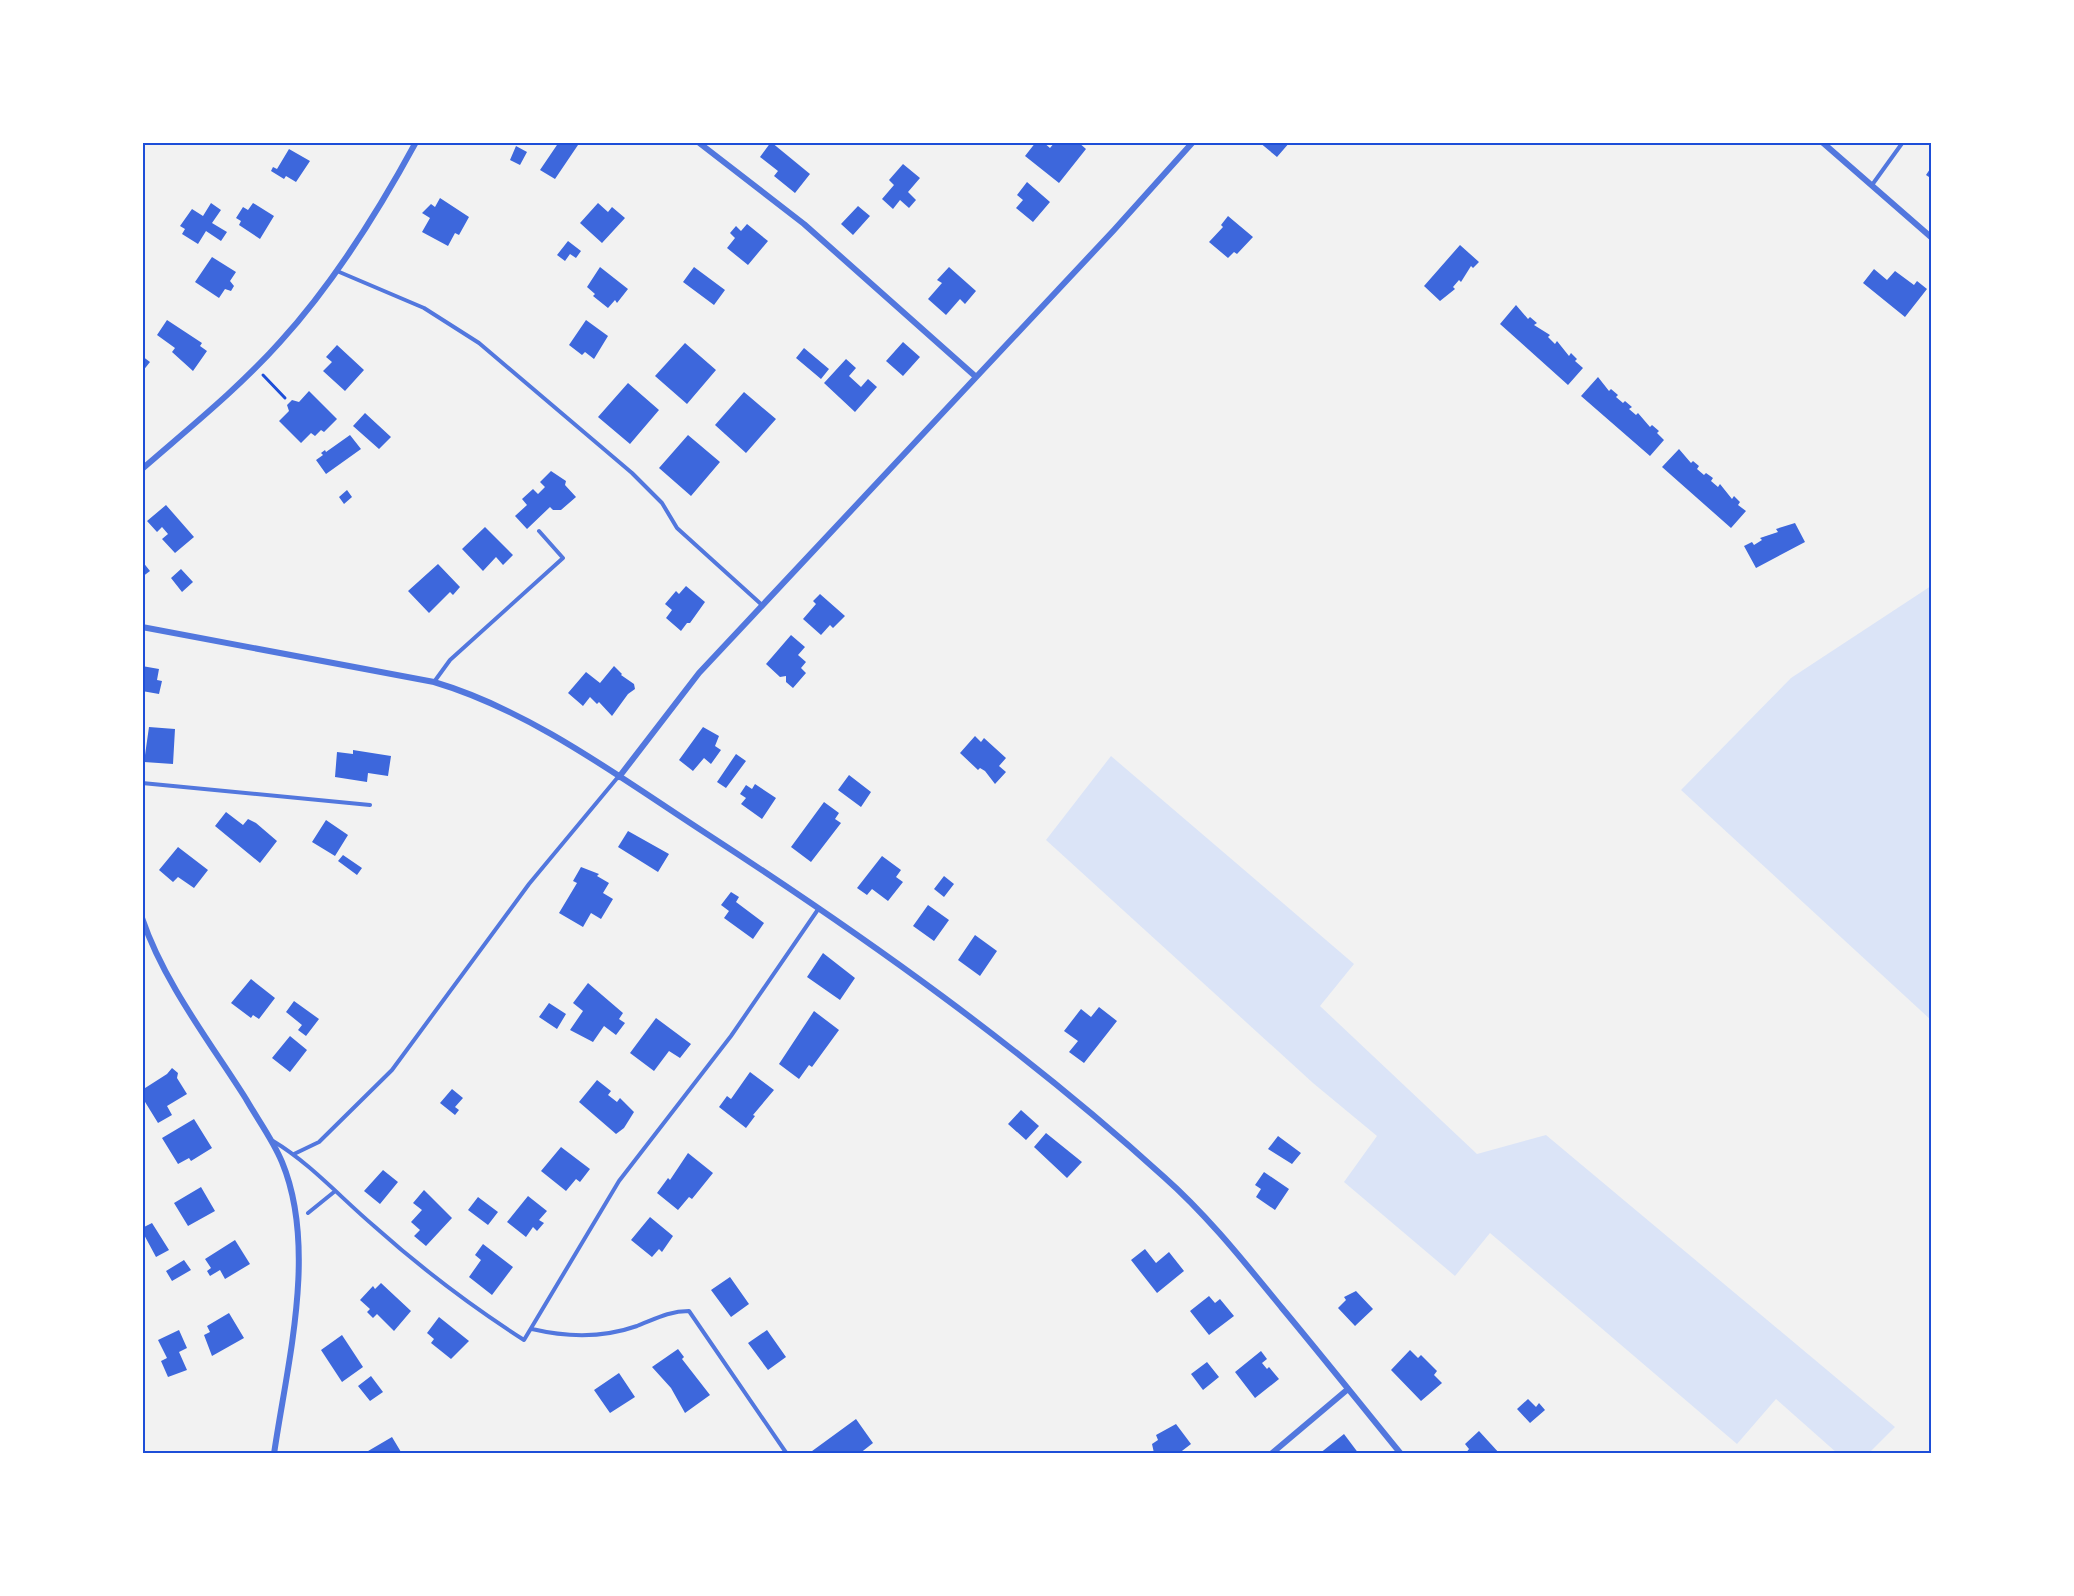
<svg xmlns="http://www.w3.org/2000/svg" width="2074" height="1596" viewBox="0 0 2074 1596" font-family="'DejaVu Sans',sans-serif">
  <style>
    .green { fill: #dbe4f7 }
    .building { fill: #3d67dc }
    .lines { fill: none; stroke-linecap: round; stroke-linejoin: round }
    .path { stroke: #1d4ed8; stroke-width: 3 }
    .service { stroke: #5277de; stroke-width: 4 }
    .minor { stroke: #5277de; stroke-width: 6 }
    .neatline { fill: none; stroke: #1d4ed8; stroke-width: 2 }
  </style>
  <rect width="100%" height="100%" fill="#f2f2f2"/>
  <path class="green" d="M1931,586V1020L1681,790L1791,678Z
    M1111,756L1354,964L1320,1006L1477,1154L1546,1135L1895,1427L1869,1453H1837L1776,1399L1737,1444L1490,1233L1455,1276L1344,1182L1377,1136L1313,1083L1046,840Z"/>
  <path class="building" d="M559,142L578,145L555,179L540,170Z
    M771,142L810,174L795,193L774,176L778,171L760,157Z
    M1036,142H1043L1050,148L1055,142H1078L1086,149L1059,183L1025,156Z
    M1259,142H1290L1277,157Z
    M516,146L527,152L520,165L510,160Z
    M289,149L310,161L296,182L286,176L284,179L271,171L273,167L277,169Z
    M903,164L920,178L908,192L916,200L909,208L900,200L893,209L882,199L894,185L889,180Z
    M1932,166V179L1926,175Z
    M1027,182L1050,202L1033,222L1016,208L1023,200L1017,195Z
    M440,198L469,217L459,235L455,233L448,246L422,232L430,218L422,213L431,204L435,207Z
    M211,203L221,210L212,223L227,232L221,241L206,231L198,244L182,234L185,229L180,226L192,209L203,216Z
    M253,203L274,216L260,239L239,225L241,221L236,218L243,207L248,210Z
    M598,203L608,212L612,207L625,218L602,243L580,223Z
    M858,206L870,216L853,235L841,224Z
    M1228,216L1253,237L1237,254L1234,252L1228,258L1209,242L1223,227L1221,225Z
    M747,224L768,241L748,265L727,248L735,238L730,233L736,226L741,231Z
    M568,241L581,251L576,258L570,254L565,261L557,255Z
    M1460,245L1479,262L1473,268L1471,266L1461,282L1459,280L1453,287L1455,289L1440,301L1424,286Z
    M212,257L236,272L230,281L234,286L231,291L225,289L219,298L195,282Z
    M600,267L628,289L617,303L615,300L608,308L593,296L595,294L587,287Z
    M694,267L725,290L714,305L683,282Z
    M949,267L976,291L965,304L960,299L946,315L928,299L942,283L937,280Z
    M1874,269L1887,280L1895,271L1914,285L1917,281L1927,289L1905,317L1863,283Z
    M1516,305L1528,319L1530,317L1537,323L1534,325L1550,335L1548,337L1555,344L1557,341L1569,356L1571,353L1577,359L1575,361L1583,368L1568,385L1500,324Z
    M167,320L202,343L200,346L207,351L193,371L172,352L175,348L157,335Z
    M586,320L608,336L594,359L585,352L582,355L569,345Z
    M903,342L920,357L903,376L886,361Z
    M685,343L716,370L687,404L655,376Z
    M337,345L364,370L345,391L323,371L332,362L326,357Z
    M804,348L829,369L821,379L796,358Z
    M142,356L150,362L142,372Z
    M846,359L856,368L849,376L861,387L868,379L877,387L855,412L824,383Z
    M1598,377L1609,391L1611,389L1618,395L1616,397L1623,403L1625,401L1632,407L1629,409L1636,415L1638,413L1650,427L1652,425L1659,431L1657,433L1664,440L1650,456L1581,396Z
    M628,383L659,410L630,444L598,417Z
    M309,391L337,419L324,432L321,430L315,436L311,433L301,443L279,421L289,411L287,405L292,400L299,402Z
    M744,392L776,419L746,453L715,425Z
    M365,413L391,437L379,449L353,426Z
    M350,435L361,449L326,474L316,460L323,455L321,453L325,450L326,452Z
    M688,435L720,462L691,496L659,468Z
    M1679,449L1691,463L1693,461L1699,466L1697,469L1704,475L1706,473L1713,478L1711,481L1718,487L1720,484L1732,499L1734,496L1740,502L1738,505L1746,511L1731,528L1662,467Z
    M551,471L566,481L565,485L576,497L561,510H553L550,507L527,529L515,516L527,505L522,499L533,489L538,494L545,487L540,482Z
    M347,490L352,497L344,504L339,497Z
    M166,505L194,537L175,553L162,539L168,534L162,527L157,532L147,521Z
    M1795,523L1805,542L1756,568L1744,546L1752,542L1754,545L1762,540L1760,538L1778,532L1776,529Z
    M485,527L513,555L503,565L496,557L483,571L462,549Z
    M142,561L150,571L142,577Z
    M438,564L460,587L453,595L450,592L429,613L408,591Z
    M181,569L193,582L182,592L171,578Z
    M686,586L705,602L690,623H687L681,631L666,618L672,610L665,604L676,591L679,594Z
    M820,594L845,616L833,628L830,625L821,635L803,619L816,604L813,601Z
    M791,635L805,647L798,655L806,662L801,668L806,673L793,688L786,682V676L780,677L766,664Z
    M142,666L159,669L157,680L162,681L159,694L142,691Z
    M614,666L622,674L621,675L634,684L635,689L628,694L612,716L599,702L597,704L590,697L583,706L568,693L586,672L600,683Z
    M149,727L175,729L173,764L144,762Z
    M703,727L719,736L715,746L721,750L711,764L704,758L693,771L679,760Z
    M975,736L981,742L984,738L1006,758L999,766L1006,772L995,784L985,771L980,768L978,770L960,753Z
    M353,750L391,756L388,776L368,773L367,782L335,777L337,752L353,754Z
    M736,754L746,761L726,788L717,782Z
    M849,775L871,792L861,807L838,790Z
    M755,784L776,798L762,819L741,804L746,798L740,794L746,785L752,789Z
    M824,802L839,813L835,819L841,823L811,862L791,847Z
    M226,812L243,825L248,819L256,823L277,841L260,863L215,826Z
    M326,820L348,835L335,856L312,842Z
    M628,831L669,854L658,872L618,847Z
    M178,847L208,870L194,888L178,877L173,882L159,870Z
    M343,855L362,868L357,875L338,861Z
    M882,856L901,870L896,877L903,882L888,901L872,889L867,895L857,888Z
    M581,867L599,874L597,876L609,883L603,893L613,899L601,919L591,913L583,927L559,913L577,883L573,881Z
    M944,876L954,884L944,897L934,889Z
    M731,892L739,897L736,902L764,923L753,939L724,918L729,911L721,905Z
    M928,905L949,920L934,941L913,926Z
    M975,935L997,951L980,976L958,960Z
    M823,953L855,978L840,1000L807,977Z
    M251,979L275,998L259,1019L253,1015L251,1018L231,1003Z
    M588,983L623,1013L619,1019L625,1023L616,1035L604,1026L593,1042L570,1030L583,1011L573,1003Z
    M294,1001L319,1019L306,1036L298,1030L302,1025L286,1012Z
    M549,1003L566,1014L557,1029L539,1017Z
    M1099,1007L1117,1021L1084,1063L1069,1052L1078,1041L1064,1031L1081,1009L1091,1017Z
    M814,1011L839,1030L812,1067L809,1065L799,1079L779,1064Z
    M656,1018L691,1044L680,1058L669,1051L654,1071L630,1053Z
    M290,1036L307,1050L290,1072L272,1058Z
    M172,1068L178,1073L177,1078L187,1094L167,1106L172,1115L158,1123L142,1097V1090L167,1074Z
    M750,1072L774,1090L753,1115L755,1116L746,1128L719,1107L727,1096L731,1099Z
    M597,1080L611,1091L608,1095L617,1102L620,1098L634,1112L624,1128L616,1134L579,1102Z
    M452,1089L463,1098L455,1107L459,1110L455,1115L440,1103Z
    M1021,1110L1039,1126L1026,1140L1008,1124Z
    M194,1119L212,1148L191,1161L189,1158L178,1164L162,1138Z
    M1046,1133L1082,1162L1067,1178L1034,1147Z
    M1278,1136L1301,1153L1292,1164L1268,1149Z
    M561,1147L590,1169L580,1182L576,1179L566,1191L541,1171Z
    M688,1153L713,1173L692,1199L689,1197L678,1210L657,1193L668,1178L670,1180Z
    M383,1170L398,1182L380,1204L364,1191Z
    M1264,1172L1289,1189L1275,1210L1256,1197L1261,1189L1255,1185Z
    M201,1187L215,1211L188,1226L174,1203Z
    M424,1190L452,1218L426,1246L414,1236L420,1230L411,1222L422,1210L413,1203Z
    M528,1196L547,1211L539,1220L544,1223L537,1231L533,1227L526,1237L507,1222Z
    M478,1197L498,1212L488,1225L468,1210Z
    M650,1217L673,1236L662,1252L659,1249L652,1257L631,1240Z
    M152,1223L169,1250L156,1257L142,1231V1228Z
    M235,1240L250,1264L225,1279L220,1270L210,1276L207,1271L211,1268L205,1259Z
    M483,1244L513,1267L492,1295L469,1277L481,1260L475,1255Z
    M1145,1249L1156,1263L1169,1252L1184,1271L1157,1293L1131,1260Z
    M184,1260L191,1270L172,1281L166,1271Z
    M730,1277L749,1304L731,1317L711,1290Z
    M381,1283L411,1311L394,1331L377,1314L373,1318L367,1312L370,1309L360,1300L373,1286L375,1289Z
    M1356,1291L1373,1309L1355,1326L1338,1308L1346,1300L1344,1297Z
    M1209,1296L1215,1303L1220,1299L1234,1316L1209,1335L1190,1311Z
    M229,1313L244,1338L212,1356L204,1335L210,1332L207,1326Z
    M439,1317L469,1341L451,1359L431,1343L434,1339L427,1333Z
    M179,1330L187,1348L179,1352L187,1370L168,1377L161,1361L167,1358L158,1340Z
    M767,1330L786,1357L768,1370L748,1343Z
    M342,1335L363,1367L342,1382L321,1350Z
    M678,1349L684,1357L682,1359L710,1395L685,1413L671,1388L652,1367Z
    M1410,1350L1418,1358L1421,1355L1437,1371L1434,1375L1442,1383L1421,1401L1391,1370Z
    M1261,1351L1267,1359L1262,1363L1267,1369L1269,1367L1279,1379L1255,1398L1235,1372Z
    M1207,1362L1219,1377L1203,1390L1191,1374Z
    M619,1373L635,1397L610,1413L594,1390Z
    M371,1376L383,1392L370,1401L358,1386Z
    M1528,1399L1536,1407L1539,1403L1545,1410L1530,1423L1517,1409Z
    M856,1419L873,1443L859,1454H808Z
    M1176,1424L1191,1444L1178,1454L1154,1453L1152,1444L1158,1440L1156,1435Z
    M1479,1431L1500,1454H1465L1469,1449L1465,1444Z
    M1344,1434L1359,1454H1319Z
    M392,1437L401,1452L363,1454Z"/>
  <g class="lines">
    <path class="path" d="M263,375L285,398"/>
    <path class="service" d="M1872,185L1903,142
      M337,271L424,308L479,343L632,473L662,503L677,528L762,605
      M434,682L450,660L563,558L539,531
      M142,783L370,805
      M273,1141C310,1163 341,1198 374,1226C421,1268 471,1306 524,1340L619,1181L731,1036L819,908
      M294,1154L319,1142L392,1070L529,884L618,777
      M308,1213L334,1192
      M532,1329C566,1337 603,1338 637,1326C655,1319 669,1311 689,1311L787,1454"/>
    <path class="minor" d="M698,142L804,224L975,376
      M1822,142L1932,238
      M142,469C189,428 239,388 280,342C334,283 378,212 416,142
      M142,627L434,682C532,711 622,779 707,834C867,938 1023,1049 1164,1177C1208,1216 1245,1263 1282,1308C1322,1356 1361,1405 1401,1454
      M619,777L699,673L1114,230L1193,142
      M142,918C164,983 210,1042 246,1099C258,1120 273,1140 282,1162C318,1249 287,1364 274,1454
      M1271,1454L1348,1389"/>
  </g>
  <rect width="2074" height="1596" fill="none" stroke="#ffffff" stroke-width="288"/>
  <rect x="144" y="144" width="1786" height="1308" class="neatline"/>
</svg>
